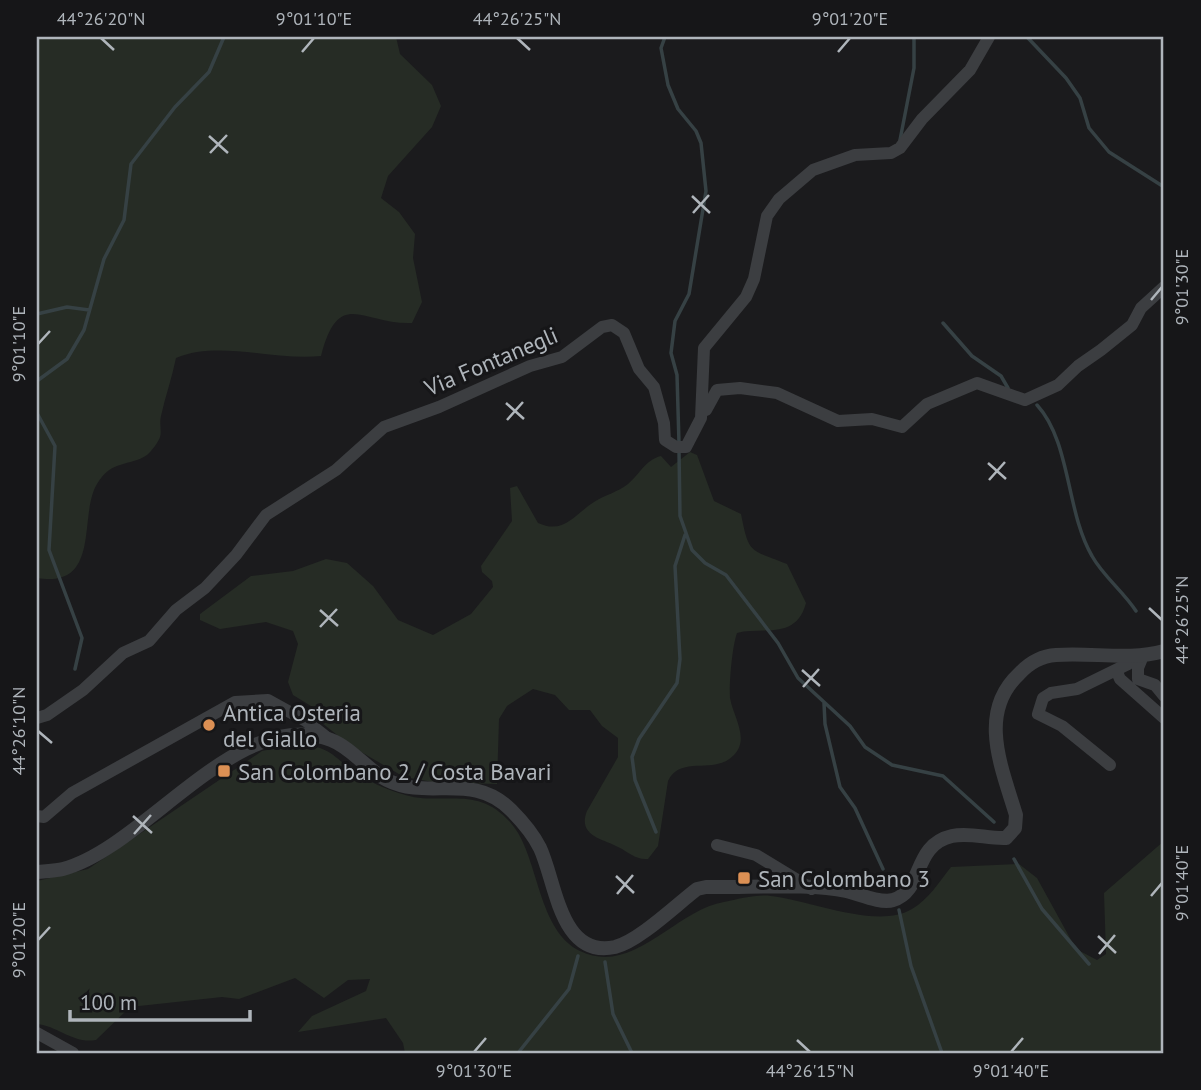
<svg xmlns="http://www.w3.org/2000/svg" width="1201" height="1090" viewBox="0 0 1201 1090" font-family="'PT Sans',sans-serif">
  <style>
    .green { fill: #262c25 }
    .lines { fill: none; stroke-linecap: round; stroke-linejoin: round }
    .stream { stroke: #364144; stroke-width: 3.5 }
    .minor { stroke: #3c3e41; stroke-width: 12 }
    .tertiary { stroke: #3c3e41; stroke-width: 14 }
    .ticks { fill: none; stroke: #afb5bb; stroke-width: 2.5 }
    .poi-dot { fill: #dc9054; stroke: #161618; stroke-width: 2.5 }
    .labels { text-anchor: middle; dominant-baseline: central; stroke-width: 6; stroke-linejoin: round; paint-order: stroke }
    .street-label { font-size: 23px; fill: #afb5bb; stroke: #161618 }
    .poi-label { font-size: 23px; fill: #afb5bb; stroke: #161618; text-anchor: start }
    .neatline { fill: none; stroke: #afb5bb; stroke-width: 2.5 }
    .ticks-label { font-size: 18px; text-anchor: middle; fill: #afb5bb }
  </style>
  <rect width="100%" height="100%" fill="#1b1b1d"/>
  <path class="green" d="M37,37H396L400,54L432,85L441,106L432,127L388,176L381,198L399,212L415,234L413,258L422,302L412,323C363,325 339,286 321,356C275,361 219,340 176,358C172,378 165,397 161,416C159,423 162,431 160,437C159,441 151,452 147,455C129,467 112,459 97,484C78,515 102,589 37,578Z
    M690,452L697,455L714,501L741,514C749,555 750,549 787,564L806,603C796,641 762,626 737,633C732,647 729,684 730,698C733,716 750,739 734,755C714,776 681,754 668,781L658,846L648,859C635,860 629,852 618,847C603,839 577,836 587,811L618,757V738L602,726L590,710H569L555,695L533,689L507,706L499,719L497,784L433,782L404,777L351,746L322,723L311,706L293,695L288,682L298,644L293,631L266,622L220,629L200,620V614L251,576L293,571L326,559L347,563L373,586L398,620L433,635L471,614L493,587L492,581L482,572L481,566L512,521L510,488L517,486L538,523C564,535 575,514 594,502C605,495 618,492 628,484C640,474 645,460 661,456L671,467Z
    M294,744C336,746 332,759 363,777C374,784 389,790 402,794C442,808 479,781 514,827C539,860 538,931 580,951C633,977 675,910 724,902C739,899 756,894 771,896C809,900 877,930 912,909C929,899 939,882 951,867L1019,864L1037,878L1076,949L1097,960L1106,954L1104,893L1164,841V1053H405L403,1043L386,1018L298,1032L312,1016L366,991L370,979L348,980L324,998L295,978L239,999L222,997L130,1007L96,1040C73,1044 58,1026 37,1024V881L88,869L262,751Z"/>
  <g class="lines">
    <path class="stream" d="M665,37L661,48L668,85L678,109L696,131L701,143L706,191L689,294L675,321L671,353L677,375L679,443
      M1027,37L1066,78L1080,98L1089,128L1109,152L1164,187
      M900,140L914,68V37
      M37,314L67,307L89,310
      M943,323L972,356L1001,376L1008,388
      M37,381L67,359L84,330L104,259L124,220L131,164L175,107L209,72L224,37
      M1037,405C1071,442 1066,512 1092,556C1103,576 1123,591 1136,611
      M37,413L55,446L49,550L82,638L75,669
      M679,451L680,516L692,550L705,563L726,575L778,643L798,678L850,726L865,747L892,765L943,776L994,822
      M824,703L825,724L840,787L855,808L883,869
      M656,832L635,780L632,757L639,739L677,683L680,659L675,566L685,535
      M1014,859L1042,909L1089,964
      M899,910L911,966L942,1053
      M605,962L613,1014L632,1053
      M518,1053L569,989L578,956"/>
    <path class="minor" d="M706,410L717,390L740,388L777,393L838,421L872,419L902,427L927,404L977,383L1025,400L1058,385L1078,366L1101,350L1132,325L1141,308L1164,287
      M1143,656L1138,668V679L1155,685L1164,696
      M1121,667L1117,672L1120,679L1164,718
      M37,718L47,715L83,690L123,653L149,641L176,610L205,588L236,555L266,515L336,470L384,427L439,407L530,366L562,357L602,327L612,325L624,333L639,369L654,387L664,423L665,440L676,447H686L701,418L704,348L746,297L754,279L767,216L779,199L813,170L855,155L891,153L900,148L922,119L970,70L989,37
      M1110,765L1062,726L1038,714L1043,698L1051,693L1077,689L1128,664L1135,657
      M37,816L44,817L72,793L235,702L268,700L306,721L330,740
      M717,845L756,855L812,889
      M37,1033L73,1053"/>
    <path class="tertiary" d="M37,872C45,871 55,871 63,869C146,847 238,705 331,740C352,748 367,770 387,780C429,801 472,771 511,810C521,820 534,836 540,848C556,882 560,959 615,947C639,941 676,905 697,889L706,887C745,888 811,883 846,891C859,894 881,904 893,900C924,891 912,845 952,836C970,832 988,839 1006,838L1015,828L1016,815C1002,768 977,713 1019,674C1029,663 1041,656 1056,655C1093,652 1128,661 1164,651"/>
  </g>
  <path class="ticks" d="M101,38L114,50M517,38L530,50M302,52L314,38M838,52L850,38M209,136L228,153M210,153L227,135M692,196L710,213M693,213L709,195M1151,300L1162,287M38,344L50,331M506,403L524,419M507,420L523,402M988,463L1006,479M989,480L1005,462M1149,608L1162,620M320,610L338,626M320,627L337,609M802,670L820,686M803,687L819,669M38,731L52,743M133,816L152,833M134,834L151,815M616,876L634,893M617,894L633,875M1151,896L1162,883M1098,936L1116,953M38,940L50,927M1099,954L1115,935M797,1040L810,1052M474,1052L486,1038M1011,1052L1023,1038"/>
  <g class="poi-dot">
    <circle cx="209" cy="725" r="7"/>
    <rect x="217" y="764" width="14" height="14" rx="3.5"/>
    <rect x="737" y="871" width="14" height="14" rx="3.5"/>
  </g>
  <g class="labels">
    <g class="street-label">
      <text transform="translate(491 361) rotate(-23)">Via Fontanegli</text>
    </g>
    <g class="poi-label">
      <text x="223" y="712">Antica Osteria<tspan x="223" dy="26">del Giallo</tspan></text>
      <text x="238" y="771">San Colombano 2 / Costa Bavari</text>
      <text x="758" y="878">San Colombano 3</text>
    </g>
  </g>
  <rect width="1201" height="1090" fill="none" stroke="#161618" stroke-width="77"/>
  <path d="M70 1010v10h180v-10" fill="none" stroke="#afb5bb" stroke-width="3.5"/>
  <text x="80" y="1010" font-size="21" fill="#afb5bb" stroke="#161618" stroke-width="5" paint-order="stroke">100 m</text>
  <rect x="38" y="38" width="1124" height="1014" class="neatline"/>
  <g class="ticks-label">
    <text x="101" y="25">44°26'20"N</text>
    <text x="314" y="25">9°01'10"E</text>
    <text x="517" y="25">44°26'25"N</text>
    <text x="850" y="25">9°01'20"E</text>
    <text transform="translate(1182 287) rotate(-90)" y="6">9°01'30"E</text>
    <text transform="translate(19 344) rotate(-90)" y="6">9°01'10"E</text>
    <text transform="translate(1182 620) rotate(-90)" y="6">44°26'25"N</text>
    <text transform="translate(19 731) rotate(-90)" y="6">44°26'10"N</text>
    <text transform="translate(1182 883) rotate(-90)" y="6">9°01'40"E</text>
    <text transform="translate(19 940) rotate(-90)" y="6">9°01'20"E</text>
    <text x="474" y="1077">9°01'30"E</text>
    <text x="810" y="1077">44°26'15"N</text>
    <text x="1011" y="1077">9°01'40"E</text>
  </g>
</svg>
